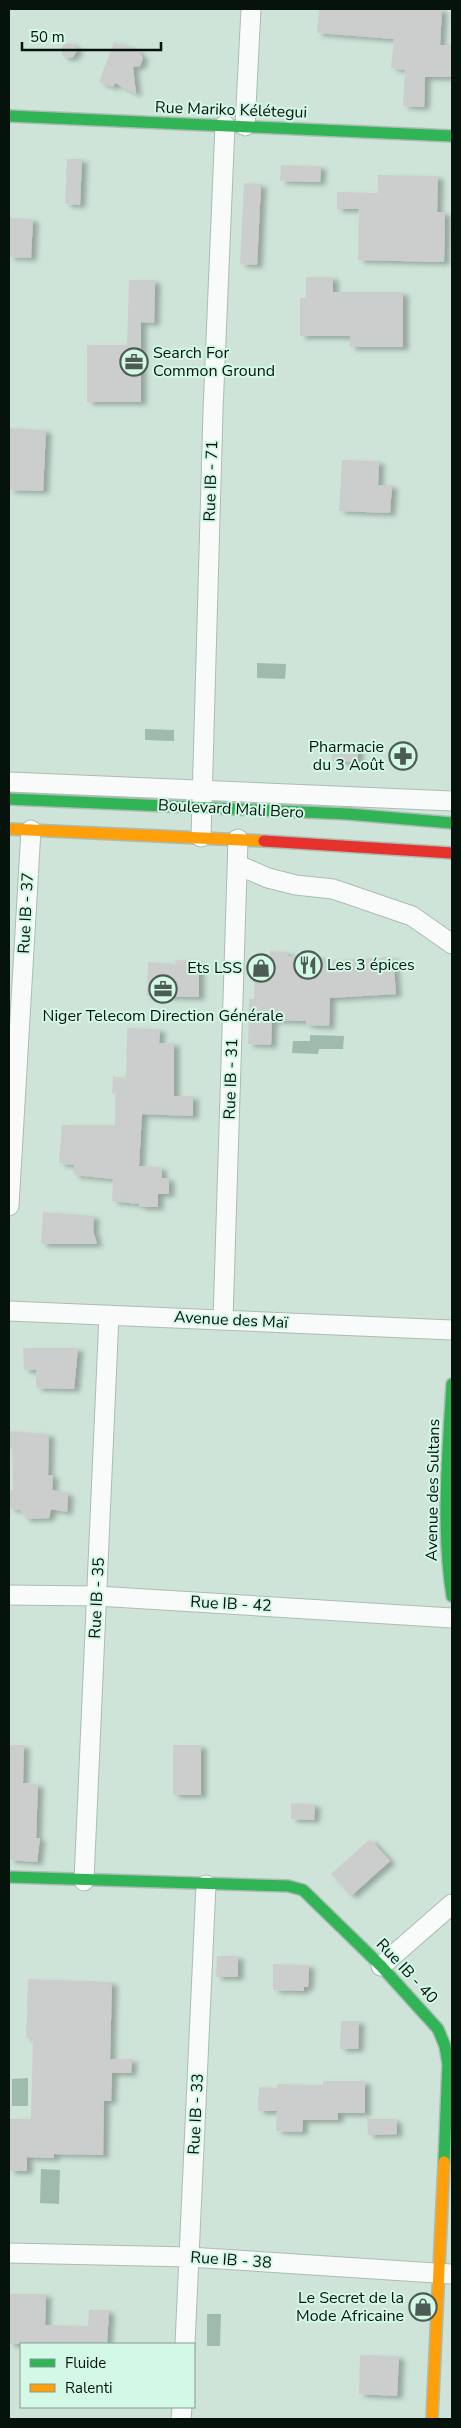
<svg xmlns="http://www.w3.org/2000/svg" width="461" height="2428" viewBox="0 0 461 2428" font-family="'Nunito Sans',sans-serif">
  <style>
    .water { fill: #9ebbad }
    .building { fill: #cbcecc; filter: url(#shadow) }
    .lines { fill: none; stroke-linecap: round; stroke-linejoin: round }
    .street-casing { stroke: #abbcb4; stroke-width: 21 }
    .fast-casing { stroke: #abbcb4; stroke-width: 14 }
    .slow-casing { stroke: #abbcb4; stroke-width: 14 }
    .jam-casing { stroke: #abbcb4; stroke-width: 14 }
    .street { stroke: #f8fbf9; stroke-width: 19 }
    .fast { stroke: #30b455; stroke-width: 11 }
    .slow { stroke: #ff9f0a; stroke-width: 11 }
    .jam { stroke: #e5322d; stroke-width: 11 }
    .labels { text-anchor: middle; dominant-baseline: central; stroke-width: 4; stroke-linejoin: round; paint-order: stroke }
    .street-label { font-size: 16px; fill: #06130d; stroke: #d3f9e6 }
    .poi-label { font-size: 16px; fill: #06130d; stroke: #d3f9e6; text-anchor: end }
  </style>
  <defs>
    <filter id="shadow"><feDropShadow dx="5.5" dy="3" stdDeviation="2.5" flood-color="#0004"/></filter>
  </defs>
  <rect width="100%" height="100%" fill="#cee4d9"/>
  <path class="water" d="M257,663L286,664L285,679L257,678Z
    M145,729L174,730V741L145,740Z
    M310,1035L344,1036L343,1049H319L318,1054L292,1053L293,1041H310Z
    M28,2078V2106H12V2079Z
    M41,2169L60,2170L59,2204L40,2203Z
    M207,2314H221L220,2346H207Z"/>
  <path class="building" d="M319,9H442L440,45H452V77H425L424,107L403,106L405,70L391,68L394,39L317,33Z
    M114,42L138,51L143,58L140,66L133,67L136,94L115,83L113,87L99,82Z
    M70,43L78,49L73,57L67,58L62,55L61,49L64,44Z
    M67,159H82L80,205L65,204Z
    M281,165L321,166L320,182L280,181Z
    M378,175L438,176L437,212H445L444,262L358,260L359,209H337V192L378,193Z
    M244,183L261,184L257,265L240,264Z
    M9,218L33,219L31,258L9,257Z
    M306,277H333V292H403V347H350V336H300V298H306Z
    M129,280H155L154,323L141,322V402H87V345H127Z
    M9,428L46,430L43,491L9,490Z
    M342,460L379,461L378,485H392L390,513L339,511Z
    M333,744L358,745V762L332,761Z
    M270,951L288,952L287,956L321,957V961L393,957L396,994L330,998L329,1026L306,1025V1021L272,1020L271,1045L248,1044L249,999H254L255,957L270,958Z
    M175,960L199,961V997L147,996L148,962L176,964Z
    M127,1028L160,1029L159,1043H174V1096H193V1116L142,1114L139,1166L161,1167L162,1178H169V1194H158V1207H139V1204L112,1201L113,1179L74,1175V1165L59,1163L62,1125H115V1093L112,1094L113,1076L126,1079Z
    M43,1212L94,1216L93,1230L97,1244H41Z
    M23,1348H78L74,1389L36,1388V1370H24Z
    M9,1431L49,1434L48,1475H53L52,1490L68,1493L67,1512L51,1509L49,1518L26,1519L20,1510L9,1508V1490H13L12,1448H9Z
    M9,1745H24L23,1783L38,1784L36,1838H40L37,1862L9,1860Z
    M173,1745H201V1795H173Z
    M291,1803L315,1804L314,1820L291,1819Z
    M370,1839L390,1861L351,1896L331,1874Z
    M217,1956H238V1977H216Z
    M273,1964L309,1965L308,1987H304V1991L273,1990Z
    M28,1979L112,1982L110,2059H132L131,2073H112L111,2101H104L103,2155L54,2154V2158L27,2157V2171H9V2119H31L33,2038H26Z
    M341,2021H359L358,2049H340Z
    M323,2081H365V2113H338V2120H303L302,2132L276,2131L277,2111H258L259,2087L277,2088V2084L323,2085Z
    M367,2119H396L397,2134L368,2135Z
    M9,2294H46L45,2325L88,2326L89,2310H109L107,2344H9Z
    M360,2355L399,2356L397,2396L359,2394Z"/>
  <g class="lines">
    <g class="street-casing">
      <path id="street" d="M245,126L251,9
        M9,782L452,801
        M201,837L213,411L225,125
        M238,865L268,878L296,885L333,889L412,916L452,944
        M9,1206L31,830
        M9,1311L452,1330
        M223,1320L238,839
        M9,1595L97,1596L452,1618
        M84,1881L109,1315
        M381,1966L452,1904
        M9,2253L189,2257L451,2274
        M185,2344L206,1885
        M181,2419L182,2407"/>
    </g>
    <g class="fast-casing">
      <path id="fast" d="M9,116L452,136
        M9,799L348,814L452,823
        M452,1384C448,1455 441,1525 452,1596
        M9,1877L288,1886L303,1890L381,1966L438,2029L445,2046L448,2064L444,2162"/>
    </g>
    <g class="slow-casing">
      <path id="slow" d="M9,829L264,841
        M432,2419L444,2162"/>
    </g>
    <g class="jam-casing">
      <path id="jam" d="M264,841L452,853"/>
    </g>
    <use href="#street" class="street"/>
    <use href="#fast" class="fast"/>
    <use href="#slow" class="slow"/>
    <use href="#jam" class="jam"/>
  </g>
  <defs>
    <g id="office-ring" transform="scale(1.4375)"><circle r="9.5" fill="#d3f9e6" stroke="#4c5c54" stroke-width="1.5"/><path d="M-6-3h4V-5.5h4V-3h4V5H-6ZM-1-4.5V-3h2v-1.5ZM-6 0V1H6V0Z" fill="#4c5c54"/></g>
    <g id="pharmacy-ring" transform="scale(1.4375)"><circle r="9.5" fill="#d3f9e6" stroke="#4c5c54" stroke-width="1.5"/><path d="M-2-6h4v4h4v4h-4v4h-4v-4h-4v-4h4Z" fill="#4c5c54"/></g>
    <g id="restaurant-ring" transform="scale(1.4375)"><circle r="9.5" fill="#d3f9e6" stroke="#4c5c54" stroke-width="1.5"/><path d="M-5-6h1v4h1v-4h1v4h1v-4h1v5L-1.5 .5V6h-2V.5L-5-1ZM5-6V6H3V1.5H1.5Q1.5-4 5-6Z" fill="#4c5c54"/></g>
    <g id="shop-ring" transform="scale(1.4375)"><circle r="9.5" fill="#d3f9e6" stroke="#4c5c54" stroke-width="1.5"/><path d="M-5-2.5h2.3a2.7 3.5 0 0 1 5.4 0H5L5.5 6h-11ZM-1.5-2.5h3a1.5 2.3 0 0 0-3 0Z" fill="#4c5c54"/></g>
  </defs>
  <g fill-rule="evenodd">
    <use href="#office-ring" x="134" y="362"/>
    <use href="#pharmacy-ring" x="403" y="756"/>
    <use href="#restaurant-ring" x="308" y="965"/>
    <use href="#shop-ring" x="261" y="968"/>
    <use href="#office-ring" x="163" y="989"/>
    <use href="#shop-ring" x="423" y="2307"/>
  </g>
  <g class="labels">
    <g class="street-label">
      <text transform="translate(231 110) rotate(2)">Rue Mariko Kélétegui</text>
      <text transform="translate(211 481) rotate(-88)">Rue IB - 71</text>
      <text transform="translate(231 809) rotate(3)">Boulevard Mali Bero</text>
      <text transform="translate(26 913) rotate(-87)">Rue IB - 37</text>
      <text transform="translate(231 1079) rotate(-88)">Rue IB - 31</text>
      <text transform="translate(231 1320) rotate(3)">Avenue des Maï</text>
      <text transform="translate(433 1490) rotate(-89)">Avenue des Sultans</text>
      <text transform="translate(97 1598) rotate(-87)">Rue IB - 35</text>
      <text transform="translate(231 1604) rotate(3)">Rue IB - 42</text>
      <text transform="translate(407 1971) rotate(47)">Rue IB - 40</text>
      <text transform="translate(196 2114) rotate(-87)">Rue IB - 33</text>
      <text transform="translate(231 2260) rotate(4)">Rue IB - 38</text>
    </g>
    <g class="poi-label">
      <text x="153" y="353" text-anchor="start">Search For<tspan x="153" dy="18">Common Ground</tspan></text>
      <text x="384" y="747">Pharmacie<tspan x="384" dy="18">du 3 Août</tspan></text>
      <text x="327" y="965" text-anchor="start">Les 3 épices</text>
      <text x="242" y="968">Ets LSS</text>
      <text x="163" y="1016" text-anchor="middle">Niger Telecom Direction Générale</text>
      <text x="404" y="2298">Le Secret de la<tspan x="404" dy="18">Mode Africaine</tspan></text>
    </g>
  </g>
  <rect width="461" height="2428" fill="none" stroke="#06130d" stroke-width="20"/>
  <rect x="20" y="2343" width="175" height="65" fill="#d3f9e6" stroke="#819d8f"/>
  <rect x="30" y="2359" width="25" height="8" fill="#30b455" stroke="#819d8f"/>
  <text x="65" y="2368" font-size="15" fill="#06130d">Fluide</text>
  <rect x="30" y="2384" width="25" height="8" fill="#ff9f0a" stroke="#819d8f"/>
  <text x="65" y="2393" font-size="15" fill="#06130d">Ralenti</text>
  <path d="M22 42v8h139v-8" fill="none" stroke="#06130d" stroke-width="2.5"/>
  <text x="30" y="42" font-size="15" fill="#06130d" stroke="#d3f9e6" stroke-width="4" paint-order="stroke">50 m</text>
</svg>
